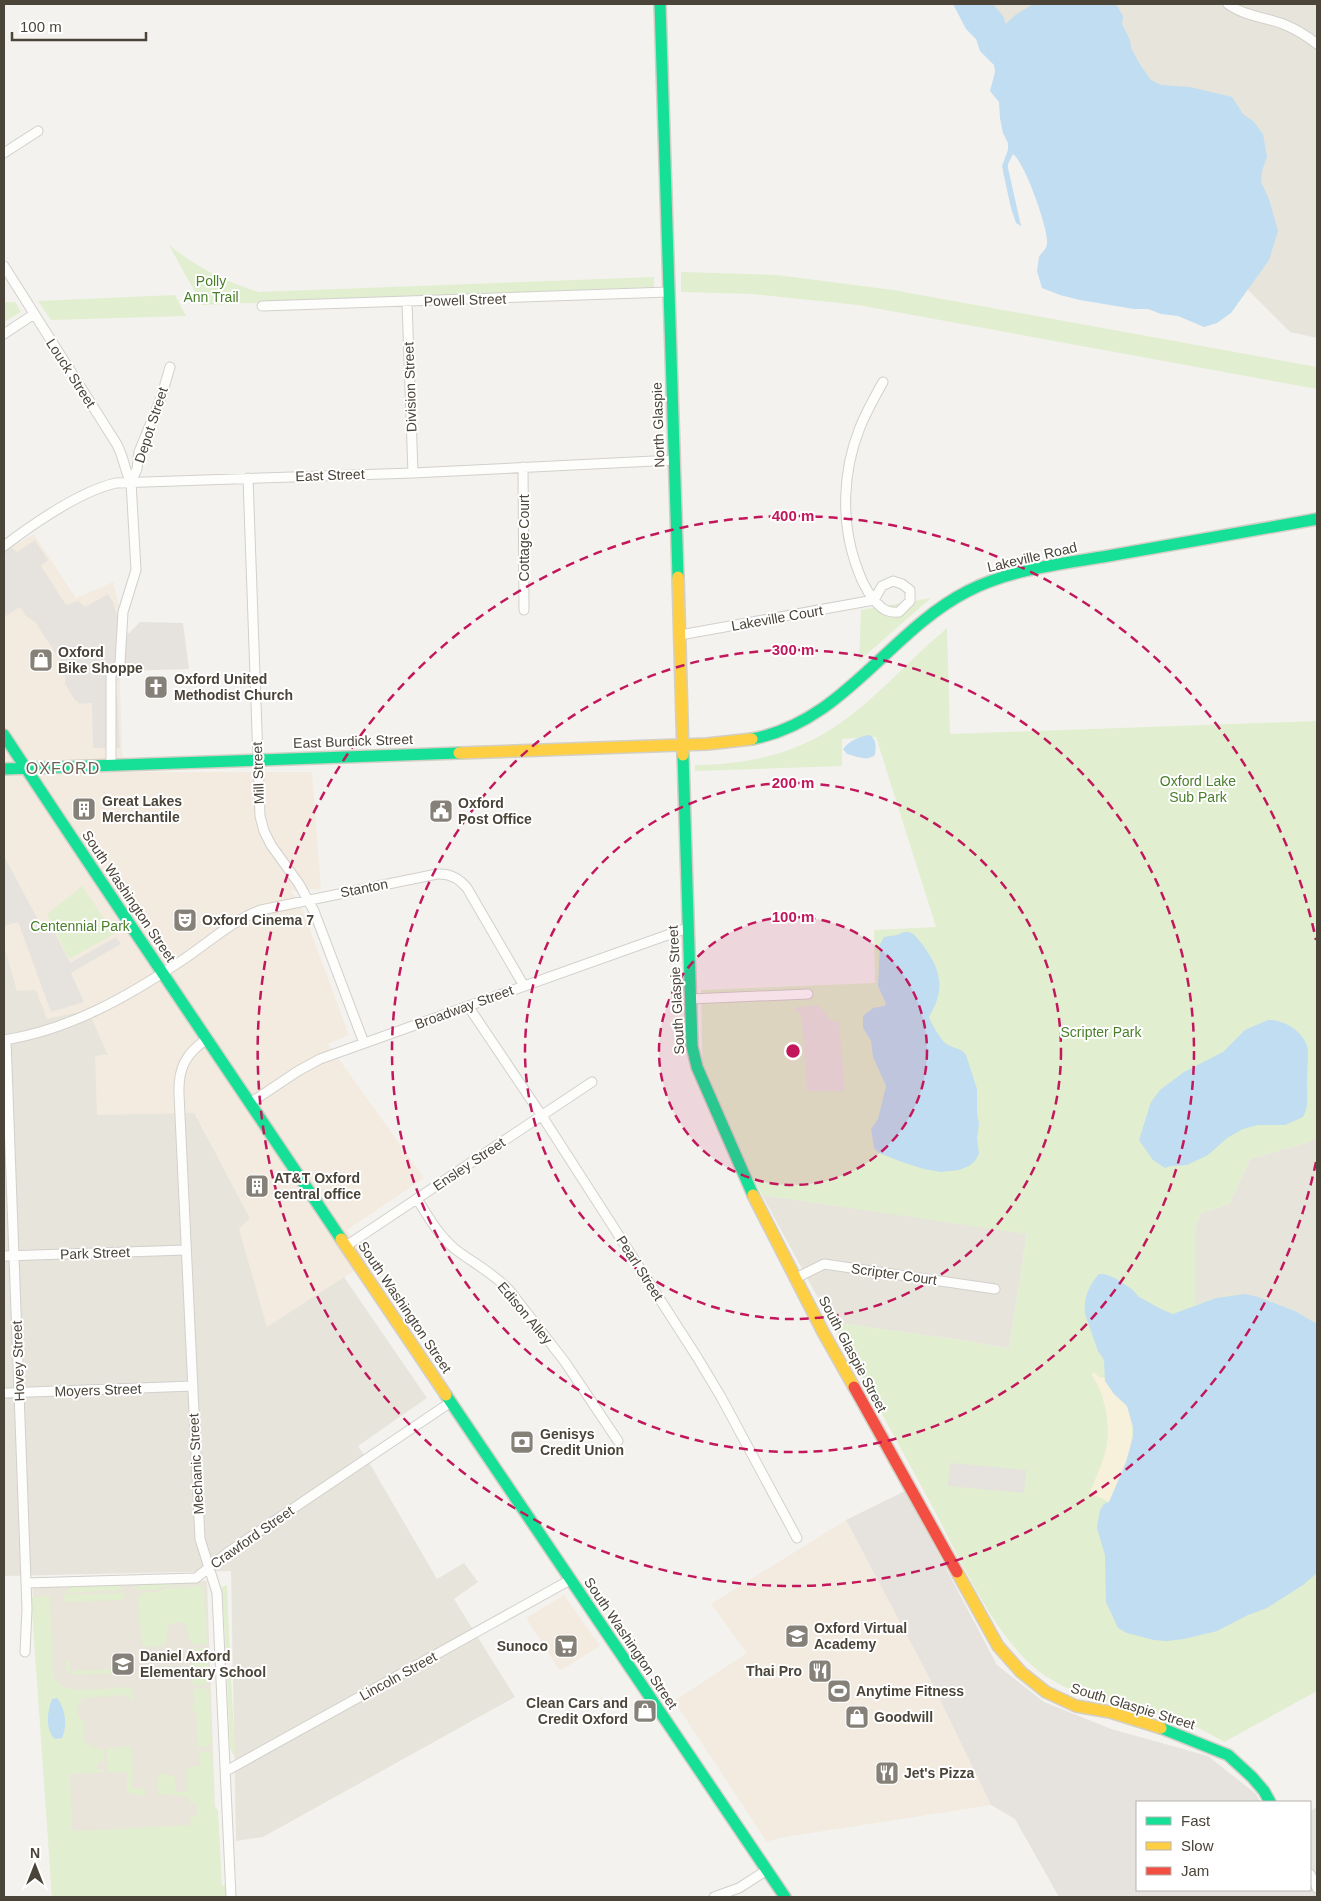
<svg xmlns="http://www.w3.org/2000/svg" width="1321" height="1901" viewBox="0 0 1321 1901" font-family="Arial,sans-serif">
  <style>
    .residential { fill: #e7e4dc }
    .commercial { fill: #f3ebdf }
    .industrial { fill: #e6e2de }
    .education { fill: #eae5da }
    .green { fill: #e1eecf }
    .sand { fill: #f7f0da }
    .parking { fill: #e6e3df }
    .water { fill: #c0ddf1 }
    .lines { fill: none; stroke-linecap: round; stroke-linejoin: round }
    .street-casing { stroke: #d2d0cb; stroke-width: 11 }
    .fast-casing { stroke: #d3cfc5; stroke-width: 14 }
    .slow-casing { stroke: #d3cfc5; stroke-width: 14 }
    .jam-casing { stroke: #d3cfc5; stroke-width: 14 }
    .street { stroke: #fdfdfc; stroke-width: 9 }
    .fast { stroke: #16e098; stroke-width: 11 }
    .slow { stroke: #ffcf43; stroke-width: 11 }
    .jam { stroke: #f24e42; stroke-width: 11 }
    .ring { fill: none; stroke: #c2185b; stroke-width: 2.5; stroke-dasharray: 9 6 }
    .labels { text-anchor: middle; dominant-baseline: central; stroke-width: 4; stroke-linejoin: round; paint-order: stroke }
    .park-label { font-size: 14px; fill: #4a7f2a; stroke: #fff }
    .street-label { font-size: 14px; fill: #4b4439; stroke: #fff }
    .poi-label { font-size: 14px; font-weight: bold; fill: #4b4439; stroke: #fff; text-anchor: start }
    .quarter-label { font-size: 16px; letter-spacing: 1px; fill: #6e6250; stroke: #fff }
    .centre { fill: #c2185b; stroke: #fff; stroke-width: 2.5 }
    .ring-label { font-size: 15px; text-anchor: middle; font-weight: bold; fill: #c2185b; stroke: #fff; stroke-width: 4; stroke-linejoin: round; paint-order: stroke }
  </style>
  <rect width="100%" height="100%" fill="#f4f2ee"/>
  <path class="residential" d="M962,4H1317V338L1290,332Z
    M4,944L17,990H36L88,1009L108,1055L95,1056L194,1112L250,1218L267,1326L344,1277L427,1398L358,1446L370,1464L437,1579L464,1563L478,1582L454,1599L515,1697L263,1837L236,1841L231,1571L4,1576Z
    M1317,1136V1549L1195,1305V1227L1201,1213L1229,1204L1250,1159L1309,1142Z
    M762,1195L1027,1233L1009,1349L968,1341L831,1322Z"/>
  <path class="commercial" d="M34,534L76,598L113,582L124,623L120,686L123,772H312L321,889L291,891L303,911L349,1035L328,1044L424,1178L347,1230L369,1261L267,1327L239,1229L250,1218L195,1113L97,1115L95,1056L108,1055L88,1010L47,1019L36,990L17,991L4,944V551Z
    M846,1520L930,1679L991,1805L779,1838L767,1842L674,1701L747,1653L711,1604Z
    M564,1595L600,1646L560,1671L526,1618Z"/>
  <path class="industrial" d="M905,1491L997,1665L1044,1702L1111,1729L1208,1756L1256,1794L1260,1802H1137V1890H1310V1811L1317,1807V1897H1059L1015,1819L991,1805L930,1679L846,1520Z"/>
  <path class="education" d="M207,1581L218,1897H52L32,1583Z"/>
  <path class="green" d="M169,245C196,267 226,282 259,292L654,277V287L202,305Z
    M681,272L777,275L893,290L1317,367V389L858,305L752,294L681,292Z
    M175,295L186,316L51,320L38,301Z
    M4,302H15L21,312L4,322Z
    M931,598L859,661L861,610Z
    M947,628L950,734L1317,721V1136L1309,1142L1250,1159L1229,1204L1201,1213L1195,1227V1304L1227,1295H1248L1295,1311L1317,1324V1691L1224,1742C1210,1734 1196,1726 1180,1720C1136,1705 1087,1703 1047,1677C997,1645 960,1558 932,1506C899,1444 865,1383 831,1322L968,1341L1009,1349L1027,1234L762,1195L711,1098H703L701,990L875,983L874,930L936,927L876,737L842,739V766L695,771V765C747,765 796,754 839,724C878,697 910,659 947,628Z
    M82,886L114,934L69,959L47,914Z
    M203,1583L164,1586L156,1590H136L137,1586L142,1584Z
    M227,1585L230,1658L226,1657L222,1587Z
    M116,1586L121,1587L123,1590L64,1593L70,1587Z
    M201,1586L204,1589L207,1644H191L186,1624L177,1622L168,1625L166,1645L146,1647L142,1644L138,1598L141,1593L156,1592L167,1588Z
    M121,1593H125L124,1600L67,1602L63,1601V1595Z
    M50,1596L52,1669C53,1675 55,1681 61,1685C73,1694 112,1688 127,1687L132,1689L134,1702L126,1695L84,1698L77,1705V1713L83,1721V1735L85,1742L93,1748L103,1749L104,1762H98V1770H104V1772L70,1774L72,1831L191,1825L190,1817L197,1816V1804L190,1803L189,1797L158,1794L157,1777C162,1773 170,1773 175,1778L176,1792H188V1767L200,1766L199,1751L210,1753L212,1754L214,1805L218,1811L222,1886L226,1884L227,1897H52L31,1597Z
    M207,1648L209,1682L204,1685H193L191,1649Z
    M68,1660L70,1662V1671L120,1669L122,1673L73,1675L66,1670V1662Z
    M231,1676L235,1754L233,1755L230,1748L227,1679Z
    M205,1688L209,1690L212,1744L206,1747H198L196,1712H193L192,1705L195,1704L193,1689Z
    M131,1746L133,1777L131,1782L133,1789L145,1788V1795H133L127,1792V1772H107L108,1762L107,1761L106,1749Z"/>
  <path class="sand" d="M1094,1372L1099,1377L1105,1378C1109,1393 1123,1399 1128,1408C1141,1434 1122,1478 1109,1502L1090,1493C1103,1457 1113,1447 1105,1407C1102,1395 1099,1384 1091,1375Z"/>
  <path class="parking" d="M35,540L48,560L41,566L66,605L78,601L85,607L108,594L113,602L122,632L129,633L140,622L183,623L189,669L124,671L112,689V693H117L120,748H93L92,703L80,704L74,699L65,684V668L63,664L35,622L26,616L20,607L4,617V562L6,560L4,552L12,548L17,552Z
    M4,856L44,931L52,927L70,963L116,937L121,944L71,973L84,1002L51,1012L18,922L4,926Z
    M818,1005L833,1022L839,1021L845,1091H807L802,1020L800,1013L793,1008Z
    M950,1463L1026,1470L1024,1493L948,1486Z"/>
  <path class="water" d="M953,4H993L1003,16L1006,24L1014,16L1033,4H1116L1123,16L1122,24L1130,40L1131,48L1141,66L1151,80L1161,85L1190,87L1232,97L1243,114L1254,122L1263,134L1267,157L1262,171L1261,182L1269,199L1278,231L1269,260L1231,313L1217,323L1204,327L1178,316L1161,314L1148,309H1134L1080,300L1060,295L1042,288L1037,271L1039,257C1042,252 1046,250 1047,244C1049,229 1024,161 1013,154L1008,164V168L1021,226L1016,223L1011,208L1004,176L1002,166L1008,150V143L1003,133L1000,118L999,102L990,91L995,72L994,65L980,51L976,39L966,29Z
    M870,735C877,741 876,746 875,755C866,762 857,756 847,754L843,749C849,741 860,736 870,735Z
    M904,932C914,931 916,937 922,944C941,969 946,989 929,1017C930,1022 941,1039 944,1042C951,1049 961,1047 966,1055L977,1089V1113L979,1124L977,1138L979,1154L975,1161L969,1166L959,1170L941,1172L924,1169L902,1162L879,1153L874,1148L871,1129L878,1119L886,1086L873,1057L871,1041L863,1028V1016L873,1008L884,1006L886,1004L878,986L880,944L884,937L897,935Z
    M1268,1020C1285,1019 1307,1034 1308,1051C1308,1062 1307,1072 1307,1083C1307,1094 1309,1107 1303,1117L1285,1125H1258L1243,1129L1227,1138L1208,1155L1187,1165L1171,1166L1165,1168L1153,1160L1139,1140L1151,1102L1160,1090L1184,1072L1223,1052L1245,1030Z
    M1099,1274H1104L1115,1278L1133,1290L1139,1297L1163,1310L1173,1314L1216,1298L1245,1294L1258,1297L1295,1311L1317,1324V1573L1303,1585L1267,1608L1248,1615L1217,1631L1184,1639L1167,1641L1154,1640L1127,1633L1118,1628L1106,1602L1105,1555L1097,1528L1100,1510L1104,1504L1109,1502L1126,1462L1133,1437V1427L1127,1406L1114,1394L1105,1381L1104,1360L1098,1351L1085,1314C1083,1299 1089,1285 1099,1274Z
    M57,1698C65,1708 68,1725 62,1738L55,1739C45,1729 47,1712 52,1699Z"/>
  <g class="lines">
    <g class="street-casing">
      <path id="street" d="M1228,4C1244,16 1265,17 1283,24C1296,29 1307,36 1317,44
        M4,153L38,131
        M4,266L116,443C124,456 124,470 131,482L136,570L123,612L120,663L111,675V765
        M407,302L413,473
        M262,306L668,292
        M4,334L34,314
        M523,467L524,610
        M248,478L260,816L264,831L271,845L299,884L314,911L364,1043
        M131,482L137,469L139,452L161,398L170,367
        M4,546C33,524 81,491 116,483L413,473L674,460
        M680,635L874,600C882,609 887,613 899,612L910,601V590L902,584L893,581L882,586L874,600C864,588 860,576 855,562C841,520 843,471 859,430C865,414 874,398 883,382
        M690,999L808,994
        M468,1006L542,1116L697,1357L721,1397L797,1538
        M207,1039C186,1053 178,1068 179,1094L200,1539L217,1593L231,1897
        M4,1040C69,1030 127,997 181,961C207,944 231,921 261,910L437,874C450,873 459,878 467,888L524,986
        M6,1040L27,1609L25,1652
        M250,1103L298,1071L320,1059L687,928
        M417,1199C428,1216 438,1235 455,1249C473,1263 495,1274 510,1291L565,1362L618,1441
        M346,1246L592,1082
        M4,1256L186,1250
        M796,1278L824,1264L995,1289
        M4,1393L193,1386
        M26,1583L196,1578L227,1553L451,1402
        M226,1771L570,1580
        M1310,1874L1317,1888
        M714,1897L739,1888L767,1870"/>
    </g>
    <g class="fast-casing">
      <path id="fast" d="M660,4L678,577
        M4,735C115,904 229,1071 341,1239
        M752,739C844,722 889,631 968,591C1011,569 1061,564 1108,556C1178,544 1247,531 1317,519
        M683,755L692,1046L697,1067L753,1195
        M4,769L459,753
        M446,1395L785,1897
        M1161,1728L1228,1755L1252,1777L1264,1791L1270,1802"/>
    </g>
    <g class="slow-casing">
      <path id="slow" d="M678,577L683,755
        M459,753L707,744L752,739
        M753,1195L823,1332L854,1387
        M341,1239L446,1395
        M957,1572L998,1646L1021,1672L1046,1692L1076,1706L1110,1712L1161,1728"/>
    </g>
    <g class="jam-casing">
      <path id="jam" d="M854,1387L957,1572"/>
    </g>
    <use href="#street" class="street"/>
    <use href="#fast" class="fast"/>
    <use href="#slow" class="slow"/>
    <use href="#jam" class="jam"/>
  </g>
  <circle cx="793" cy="1051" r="134" fill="#c2185b" fill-opacity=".12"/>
  <g class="ring">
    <circle cx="793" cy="1051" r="134"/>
    <circle cx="793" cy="1051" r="268"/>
    <circle cx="793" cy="1051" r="401"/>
    <path d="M1316 1162A535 535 0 1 1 1316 940"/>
  </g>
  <defs>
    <g id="shop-square" transform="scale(1.25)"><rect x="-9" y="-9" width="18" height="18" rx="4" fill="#868178" stroke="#fff"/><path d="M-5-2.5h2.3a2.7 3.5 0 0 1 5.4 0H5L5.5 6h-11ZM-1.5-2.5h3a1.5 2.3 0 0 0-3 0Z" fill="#fff"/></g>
    <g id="church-square" transform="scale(1.25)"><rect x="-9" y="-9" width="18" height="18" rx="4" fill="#868178" stroke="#fff"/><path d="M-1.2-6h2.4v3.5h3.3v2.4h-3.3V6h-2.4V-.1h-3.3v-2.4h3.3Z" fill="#fff"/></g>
    <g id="building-square" transform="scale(1.25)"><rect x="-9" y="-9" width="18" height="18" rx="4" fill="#868178" stroke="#fff"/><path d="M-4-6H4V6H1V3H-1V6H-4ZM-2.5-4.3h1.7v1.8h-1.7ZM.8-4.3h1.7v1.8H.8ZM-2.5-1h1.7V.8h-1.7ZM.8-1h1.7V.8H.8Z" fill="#fff"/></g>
    <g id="civic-square" transform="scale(1.25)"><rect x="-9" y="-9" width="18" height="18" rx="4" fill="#868178" stroke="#fff"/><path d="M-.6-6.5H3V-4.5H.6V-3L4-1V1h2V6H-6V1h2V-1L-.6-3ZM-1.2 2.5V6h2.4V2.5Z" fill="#fff"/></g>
    <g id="theatre-square" transform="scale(1.25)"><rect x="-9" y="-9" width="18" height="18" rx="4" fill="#868178" stroke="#fff"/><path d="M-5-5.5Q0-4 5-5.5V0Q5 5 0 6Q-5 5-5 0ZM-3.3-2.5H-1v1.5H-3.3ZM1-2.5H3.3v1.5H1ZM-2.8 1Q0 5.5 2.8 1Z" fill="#fff"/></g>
    <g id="bank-square" transform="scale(1.25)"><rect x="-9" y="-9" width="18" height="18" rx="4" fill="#868178" stroke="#fff"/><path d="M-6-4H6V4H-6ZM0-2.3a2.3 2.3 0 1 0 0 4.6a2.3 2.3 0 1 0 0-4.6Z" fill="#fff"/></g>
    <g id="school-square" transform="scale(1.25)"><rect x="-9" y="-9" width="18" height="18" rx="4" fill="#868178" stroke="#fff"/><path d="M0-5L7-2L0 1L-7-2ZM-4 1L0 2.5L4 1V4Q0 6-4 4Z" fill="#fff"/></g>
    <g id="supermarket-square" transform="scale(1.25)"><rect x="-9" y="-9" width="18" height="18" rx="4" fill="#868178" stroke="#fff"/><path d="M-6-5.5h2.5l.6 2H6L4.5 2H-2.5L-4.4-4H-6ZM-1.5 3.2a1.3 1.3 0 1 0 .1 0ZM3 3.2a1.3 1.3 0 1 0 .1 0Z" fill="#fff"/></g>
    <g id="restaurant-square" transform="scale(1.25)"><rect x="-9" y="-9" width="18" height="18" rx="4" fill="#868178" stroke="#fff"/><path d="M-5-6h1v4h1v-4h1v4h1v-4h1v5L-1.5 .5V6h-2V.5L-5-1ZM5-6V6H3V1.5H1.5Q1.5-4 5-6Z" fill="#fff"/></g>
    <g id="stadium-square" transform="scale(1.25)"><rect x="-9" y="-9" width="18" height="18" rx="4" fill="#868178" stroke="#fff"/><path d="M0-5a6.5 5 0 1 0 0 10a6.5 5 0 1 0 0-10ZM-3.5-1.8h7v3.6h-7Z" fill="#fff"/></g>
  </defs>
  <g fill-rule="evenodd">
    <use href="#shop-square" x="41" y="660"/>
    <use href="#church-square" x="156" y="687"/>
    <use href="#building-square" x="84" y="809"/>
    <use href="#civic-square" x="441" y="811"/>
    <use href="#theatre-square" x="185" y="920"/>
    <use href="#building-square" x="257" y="1186"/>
    <use href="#bank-square" x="522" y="1442"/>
    <use href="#school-square" x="797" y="1636"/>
    <use href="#supermarket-square" x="566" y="1646"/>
    <use href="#school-square" x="123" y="1664"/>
    <use href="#restaurant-square" x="820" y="1671"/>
    <use href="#stadium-square" x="839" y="1691"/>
    <use href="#shop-square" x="645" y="1711"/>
    <use href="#shop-square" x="857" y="1717"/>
    <use href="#restaurant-square" x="887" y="1773"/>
  </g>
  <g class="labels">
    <g class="park-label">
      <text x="211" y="281">Polly<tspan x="211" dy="16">Ann Trail</tspan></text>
      <text x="1198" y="781">Oxford Lake<tspan x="1198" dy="16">Sub Park</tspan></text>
      <text x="80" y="926">Centennial Park</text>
      <text x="1101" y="1032">Scripter Park</text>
    </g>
    <g class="street-label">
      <text transform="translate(465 300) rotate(-2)">Powell Street</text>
      <text transform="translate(71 373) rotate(57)">Louck Street</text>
      <text transform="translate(410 387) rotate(-92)">Division Street</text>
      <text transform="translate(151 425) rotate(-72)">Depot Street</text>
      <text transform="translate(658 425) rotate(-92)">North Glaspie</text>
      <text transform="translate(330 475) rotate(-2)">East Street</text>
      <text transform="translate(524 538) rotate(-90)">Cottage Court</text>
      <text transform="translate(1032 557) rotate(-13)">Lakeville Road</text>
      <text transform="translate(777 618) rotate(-10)">Lakeville Court</text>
      <text transform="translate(353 741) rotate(-2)">East Burdick Street</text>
      <text transform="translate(258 773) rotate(-92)">Mill Street</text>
      <text transform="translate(364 888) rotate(-11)">Stanton</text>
      <text transform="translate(129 896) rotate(56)">South Washington Street</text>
      <text transform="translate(676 990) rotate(-93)">South Glaspie Street</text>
      <text transform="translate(464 1007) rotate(-20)">Broadway Street</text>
      <text transform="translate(469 1164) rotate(-34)">Ensley Street</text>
      <text transform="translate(95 1253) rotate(-2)">Park Street</text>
      <text transform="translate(640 1268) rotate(57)">Pearl Street</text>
      <text transform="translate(894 1274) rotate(8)">Scripter Court</text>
      <text transform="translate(405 1307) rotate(56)">South Washington Street</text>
      <text transform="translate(525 1313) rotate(50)">Edison Alley</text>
      <text transform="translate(853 1354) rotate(62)">South Glaspie Street</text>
      <text transform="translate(18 1361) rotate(-92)">Hovey Street</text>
      <text transform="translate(98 1390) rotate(-2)">Moyers Street</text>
      <text transform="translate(196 1464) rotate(-93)">Mechanic Street</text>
      <text transform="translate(252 1537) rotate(-35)">Crawford Street</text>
      <text transform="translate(631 1643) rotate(56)">South Washington Street</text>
      <text transform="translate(398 1676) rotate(-29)">Lincoln Street</text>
      <text transform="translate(1133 1706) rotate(17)">South Glaspie Street</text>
    </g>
    <g class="poi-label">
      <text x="58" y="652">Oxford<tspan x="58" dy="16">Bike Shoppe</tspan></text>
      <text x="174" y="679">Oxford United<tspan x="174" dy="16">Methodist Church</tspan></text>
      <text x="102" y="801">Great Lakes<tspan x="102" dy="16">Merchantile</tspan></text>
      <text x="458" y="803">Oxford<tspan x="458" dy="16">Post Office</tspan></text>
      <text x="202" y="920">Oxford Cinema 7</text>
      <text x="274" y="1178">AT&amp;T Oxford<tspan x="274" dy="16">central office</tspan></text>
      <text x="540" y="1434">Genisys<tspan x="540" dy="16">Credit Union</tspan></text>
      <text x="814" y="1628">Oxford Virtual<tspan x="814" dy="16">Academy</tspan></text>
      <text x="548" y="1646" text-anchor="end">Sunoco</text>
      <text x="140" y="1656">Daniel Axford<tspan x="140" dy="16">Elementary School</tspan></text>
      <text x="802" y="1671" text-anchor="end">Thai Pro</text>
      <text x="856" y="1691">Anytime Fitness</text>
      <text x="628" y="1703" text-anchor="end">Clean Cars and<tspan x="628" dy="16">Credit Oxford</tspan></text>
      <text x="874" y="1717">Goodwill</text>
      <text x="904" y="1773">Jet's Pizza</text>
    </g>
    <g class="quarter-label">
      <text x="63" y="768">OXFORD</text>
    </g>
  </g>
  <circle cx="793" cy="1051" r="8" class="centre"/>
  <g class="ring-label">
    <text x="793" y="521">400 m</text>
    <text x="793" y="655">300 m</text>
    <text x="793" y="788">200 m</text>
    <text x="793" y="922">100 m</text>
  </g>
  <rect width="1321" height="1901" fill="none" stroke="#4b4439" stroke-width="10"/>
  <rect x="1136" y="1801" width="175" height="90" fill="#ffffff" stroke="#b7b4b0"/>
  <rect x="1146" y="1817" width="25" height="8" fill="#16e098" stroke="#b7b4b0"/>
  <text x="1181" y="1826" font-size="15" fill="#4b4439">Fast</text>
  <rect x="1146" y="1842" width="25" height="8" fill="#ffcf43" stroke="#b7b4b0"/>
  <text x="1181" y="1851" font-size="15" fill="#4b4439">Slow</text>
  <rect x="1146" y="1867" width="25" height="8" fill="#f24e42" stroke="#b7b4b0"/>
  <text x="1181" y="1876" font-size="15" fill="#4b4439">Jam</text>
  <g transform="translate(35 1866)" stroke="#ffffff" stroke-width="4" paint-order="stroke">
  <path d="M0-4L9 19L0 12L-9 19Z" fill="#4b4439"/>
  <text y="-8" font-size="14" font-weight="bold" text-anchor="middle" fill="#4b4439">N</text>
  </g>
  <path d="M12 32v8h134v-8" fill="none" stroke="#4b4439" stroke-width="2.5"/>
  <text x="20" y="32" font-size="15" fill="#4b4439" stroke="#ffffff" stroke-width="4" paint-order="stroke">100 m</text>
</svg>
